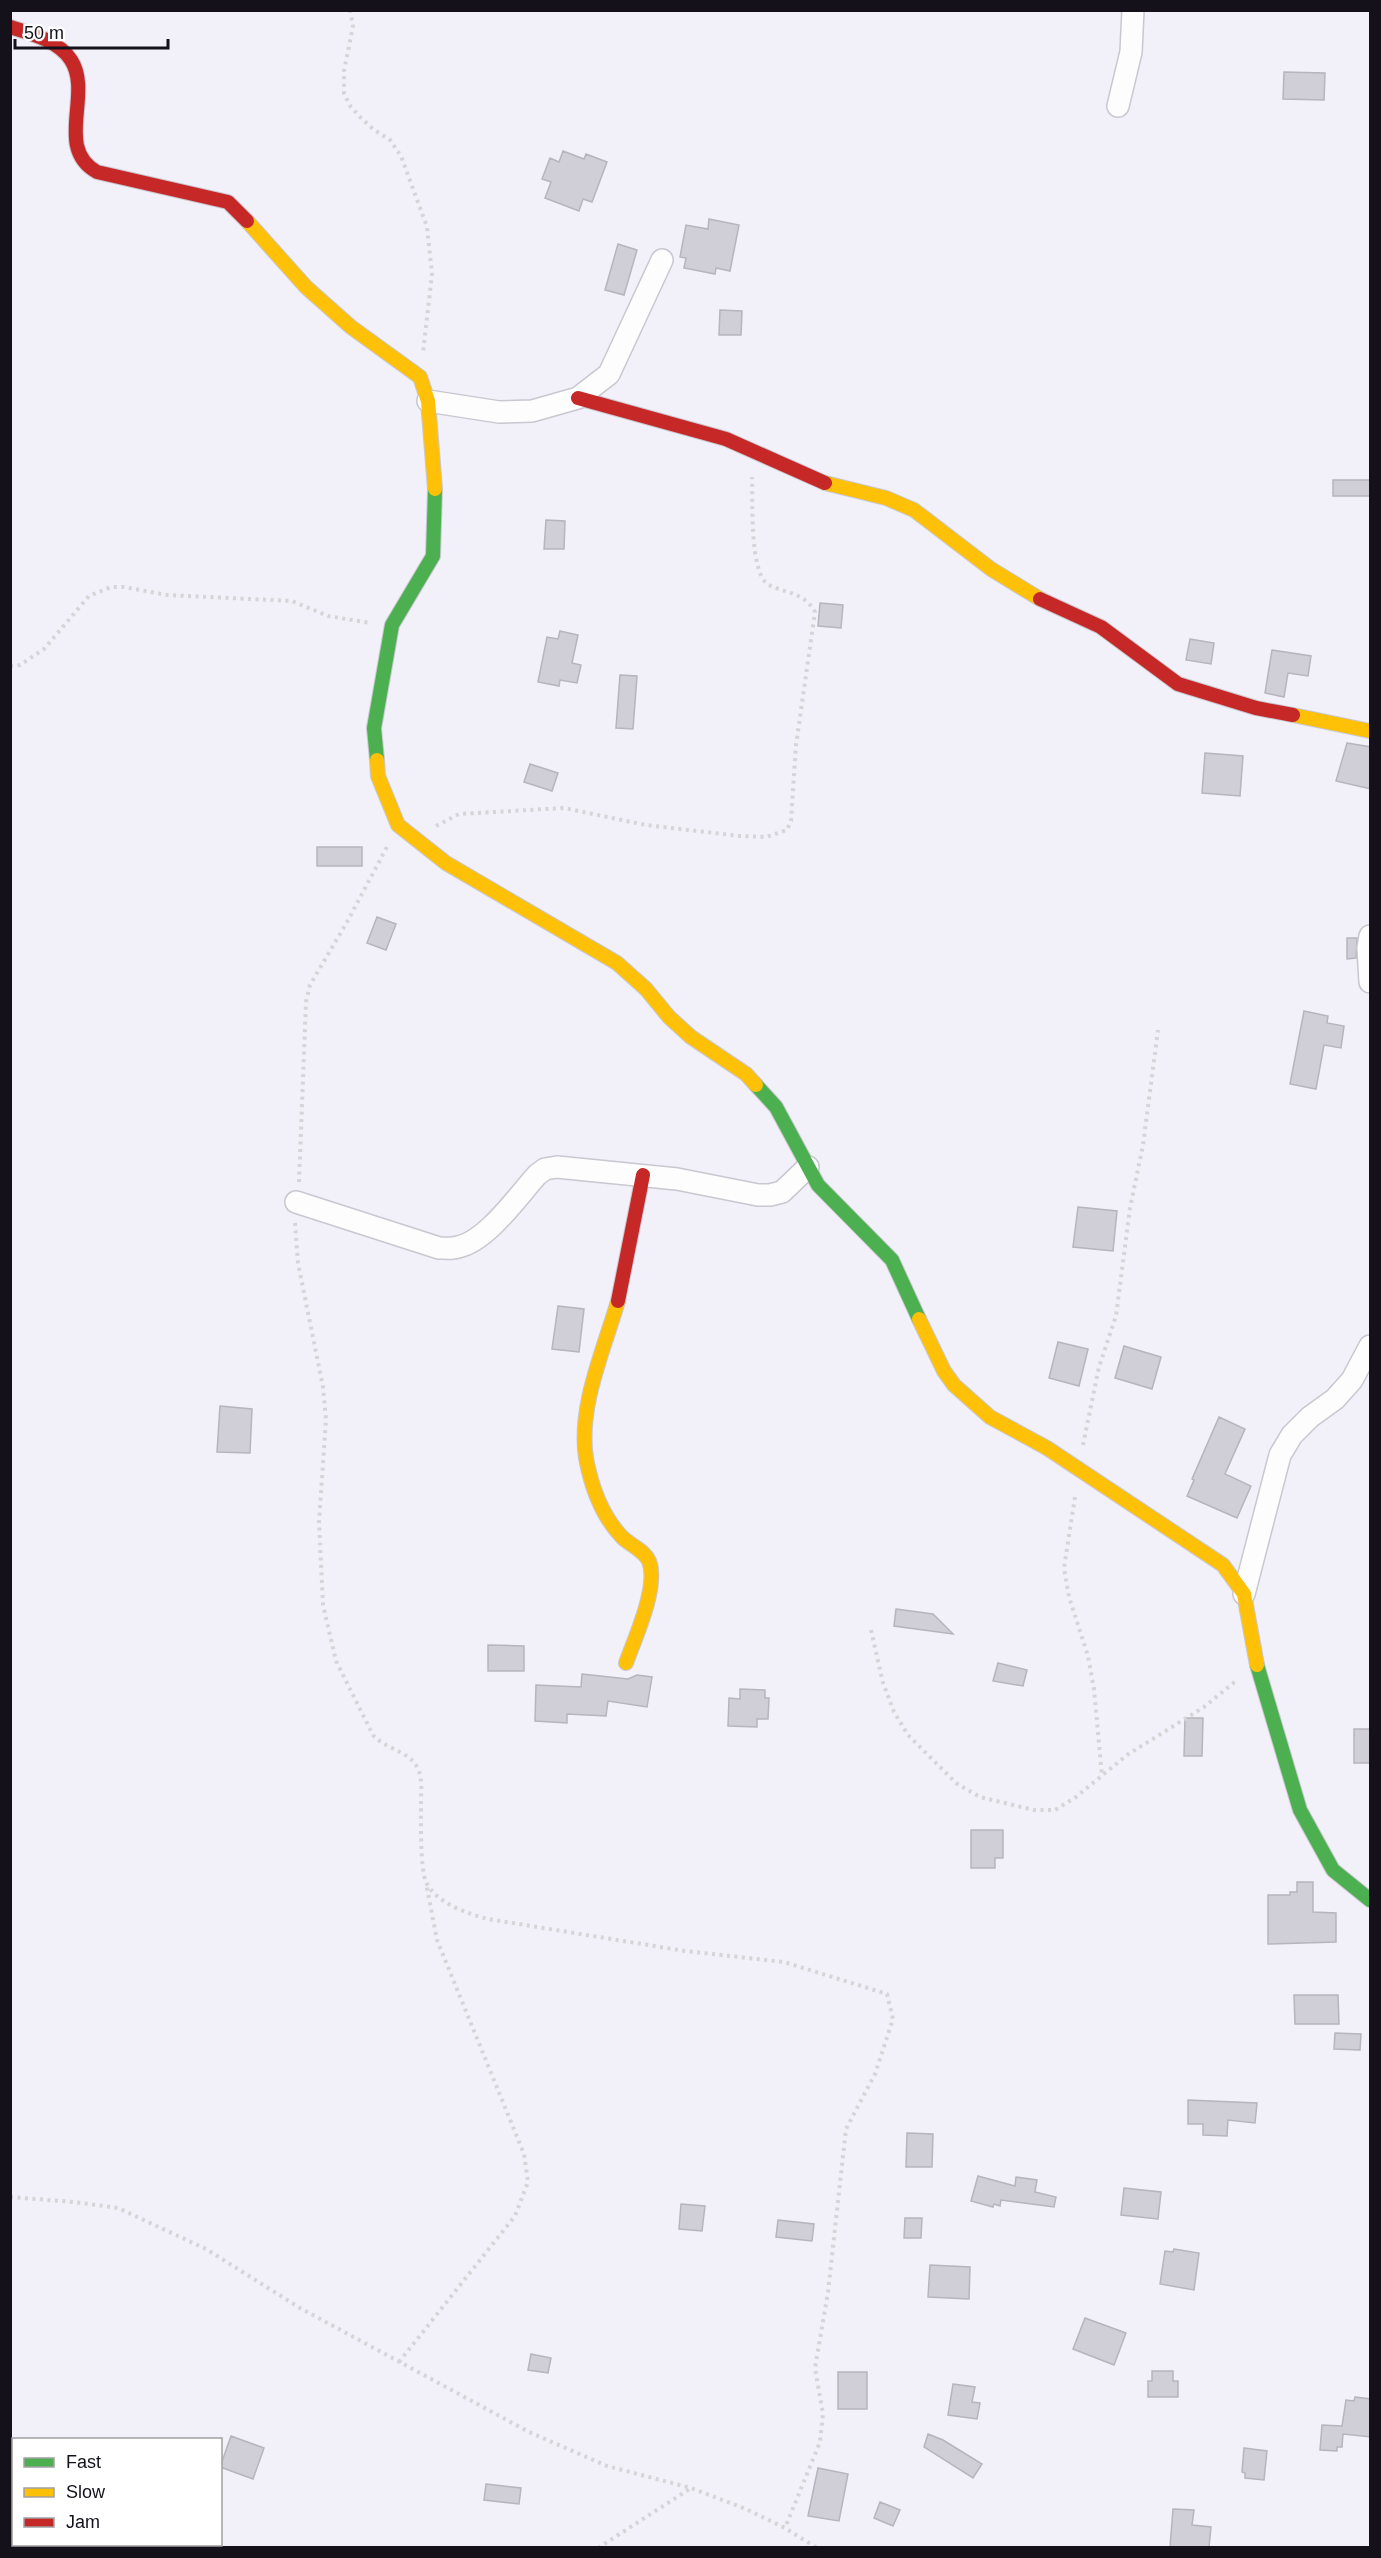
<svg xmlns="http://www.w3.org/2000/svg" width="1381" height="2558" viewBox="0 0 1381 2558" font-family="Helvetica,sans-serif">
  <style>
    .building { fill: #d0ced6; stroke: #b6b4bc; stroke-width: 1.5 }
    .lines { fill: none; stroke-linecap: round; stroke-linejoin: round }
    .street-casing { stroke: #c9c7cf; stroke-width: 24 }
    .fast-casing { stroke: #c9c7cf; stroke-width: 16 }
    .slow-casing { stroke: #c9c7cf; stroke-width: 16 }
    .jam-casing { stroke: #c9c7cf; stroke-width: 16 }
    .path { stroke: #d5d5d7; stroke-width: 4; stroke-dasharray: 3 4.5; stroke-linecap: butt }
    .street { stroke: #fdfdfe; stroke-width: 21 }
    .fast { stroke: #4caf50; stroke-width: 14 }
    .slow { stroke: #ffc107; stroke-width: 14 }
    .jam { stroke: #c62828; stroke-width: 14 }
  </style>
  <rect width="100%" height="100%" fill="#f2f0f8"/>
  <path class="building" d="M1284,72L1325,73L1324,100L1283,99Z
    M563,151L584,159L586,154L607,162L592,202L583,199L579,211L545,198L551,182L542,179L550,158L559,162Z
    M709,219L739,225L730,271L716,268L715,274L684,268L686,258L680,257L686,225L708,229Z
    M618,244L637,250L624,295L605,290Z
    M720,310L742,311L741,335H719Z
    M1333,480H1371V496H1333Z
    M546,520L565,521L564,549H544Z
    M820,603L843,605L841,628L818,626Z
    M560,631L578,635L572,663L581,665L577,683L560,680L559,686L538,682L547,637L558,639Z
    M1190,639L1214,643L1211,664L1186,660Z
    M1272,650L1311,656L1308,676L1288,673L1284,697L1265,693Z
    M620,675L637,676L633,729L616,728Z
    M1347,743L1371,747V789L1336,781Z
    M1205,753L1243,756L1240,796L1202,793Z
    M530,764L558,773L552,791L524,782Z
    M317,847H362V866H317Z
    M377,917L396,924L386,950L367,943Z
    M1347,938H1357L1356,958L1347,959Z
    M1304,1011L1328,1016L1327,1023L1344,1026L1341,1048L1324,1045L1316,1089L1290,1084Z
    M1078,1207L1117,1211L1113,1251L1073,1247Z
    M558,1306L584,1309L579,1352L552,1349Z
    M1058,1342L1088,1349L1079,1386L1049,1378Z
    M1124,1346L1161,1357L1152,1389L1115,1378Z
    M220,1406L252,1409L250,1453L217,1452Z
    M1219,1417L1245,1429L1225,1474L1251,1486L1237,1518L1187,1496L1194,1480L1192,1479Z
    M896,1609L933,1614L953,1634L894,1626Z
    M488,1645L524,1646V1671H488Z
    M998,1663L1027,1670L1023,1686L993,1681Z
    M582,1674L628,1679L637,1675L652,1677L647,1707L608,1701L606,1716L567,1714V1723L535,1721L536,1685L581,1687Z
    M740,1689L765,1690V1698H769L768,1719H757V1727L728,1726L729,1698L740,1699Z
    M1185,1718H1203L1202,1756H1184Z
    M1354,1729H1371V1763H1354Z
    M971,1830H1003V1858H995V1868H971Z
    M1297,1882H1313V1912L1336,1913V1942L1268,1944V1895H1290V1892H1297Z
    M1294,1995H1338L1339,2024H1295Z
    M1335,2033L1361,2034L1360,2050L1334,2049Z
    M1188,2100L1257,2103L1255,2123L1228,2120L1227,2136L1203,2135V2124H1188Z
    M907,2133L933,2134L932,2167H906Z
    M978,2176L1015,2186L1016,2177L1037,2180L1035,2192L1056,2197L1054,2207L1001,2200L1000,2206L994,2204L993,2207L971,2201Z
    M1124,2188L1161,2192L1158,2219L1121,2215Z
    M681,2204L705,2206L702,2231L679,2229Z
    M905,2218H922L921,2238H904Z
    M778,2220L814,2224L812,2241L776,2237Z
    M1174,2249L1199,2253L1194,2290L1160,2284L1165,2251L1173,2252Z
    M930,2265L970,2267L969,2299L928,2297Z
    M1085,2318L1126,2333L1114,2365L1073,2349Z
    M531,2354L551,2358L548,2373L528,2370Z
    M1152,2371H1173V2381H1178V2397H1148V2381H1152Z
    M838,2372H867V2409H838Z
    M953,2384L975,2387L972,2402L980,2403L977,2419L948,2415Z
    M1355,2397L1371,2399V2437L1343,2434L1342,2447H1337V2451L1320,2450L1322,2425L1342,2426L1346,2400L1354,2401Z
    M928,2434L943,2440L982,2464L973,2478L924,2447Z
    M231,2436L264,2448L253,2479L220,2467Z
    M1244,2448L1267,2451L1264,2480L1245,2478V2473L1242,2472Z
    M818,2468L848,2474L839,2521L808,2516Z
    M486,2484L521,2488L519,2504L484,2500Z
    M880,2502L900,2510L893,2526L874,2518Z
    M1173,2509L1194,2510L1192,2525L1211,2527L1209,2547H1170Z"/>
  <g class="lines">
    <g class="street-casing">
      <path id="street" d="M1118,106L1131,52L1133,10
        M428,401L499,412L532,411L578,398L609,374L662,260
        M1370,936L1368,948L1370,982
        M296,1202L439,1248C445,1248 452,1249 458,1247C487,1241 518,1196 537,1175L545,1169L557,1167L677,1179L758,1195H770L782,1192L808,1167
        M1244,1594L1280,1455L1292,1435L1310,1417L1335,1399L1352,1380L1370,1346"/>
    </g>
    <g class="fast-casing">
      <path id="fast" d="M377,760L374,728L392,625L433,556L435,489
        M756,1085L776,1107L818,1185L892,1260L919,1319
        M1257,1665L1300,1810L1333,1870L1370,1900"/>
    </g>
    <g class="slow-casing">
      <path id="slow" d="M247,221L306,287L351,327L420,377L428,401L435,489
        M825,483L886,498L914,510L991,569L1040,599
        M1293,715L1370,731
        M377,760L378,776L398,825L446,863L617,963L646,989L669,1017L691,1037L746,1074L756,1085
        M618,1301C604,1350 578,1406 586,1458C591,1485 602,1516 622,1537C630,1545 644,1550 649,1561C659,1586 635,1638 626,1663
        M919,1319L944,1371L954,1385L990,1417L1047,1448L1223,1565L1244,1594L1257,1665"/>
    </g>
    <g class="jam-casing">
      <path id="jam" d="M10,27C30,33 59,41 71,60C93,94 54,148 97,172L228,202L247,221
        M578,398L726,439L825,483
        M1040,599L1101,627L1178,684L1256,708L1293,715
        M618,1301L643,1175"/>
    </g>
    <path class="path" d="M350,10L353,26L344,71V94L351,107L362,119L373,129L390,140L401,156L427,227L432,274L423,352
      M10,666L20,665L44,649L89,596L111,587H124L167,595L292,601L328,616L370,623
      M436,826L459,814L564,808L646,825L740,836L766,837L787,830L791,821L796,745L815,612C804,592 787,594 769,585C749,575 753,499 752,477
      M299,1182L306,1002L310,985L347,922L388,845
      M295,1223L298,1263L323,1387L326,1419L319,1523L323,1605L336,1661L373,1735C385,1749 409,1751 417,1767C423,1778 421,1791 421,1804C421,1820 420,1868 426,1882C436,1903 468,1914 488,1919L685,1951L784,1962L887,1994L893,2019L875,2074L846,2129L828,2292L815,2368L823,2414L820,2442L785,2528
      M1083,1445L1099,1367L1116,1316L1130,1208L1143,1145L1158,1030
      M1075,1497L1064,1568L1069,1597L1088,1656L1094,1689L1102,1776
      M871,1630L883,1683L894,1712L908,1735L956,1783L980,1797L1034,1810H1055L1076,1797L1127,1755L1204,1707L1237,1680
      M10,2197L74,2202L118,2208L206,2249L300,2308L529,2432L607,2466L691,2488L746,2509L785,2528L817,2548
      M399,2362L515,2216L528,2182L524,2154L437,1940L426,1883
      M598,2548L691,2488"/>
    <use href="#street" class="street"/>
    <use href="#fast" class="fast"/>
    <use href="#slow" class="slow"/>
    <use href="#jam" class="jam"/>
  </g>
  <rect width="1381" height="2558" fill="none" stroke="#14111a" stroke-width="24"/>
  <rect x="12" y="2438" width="210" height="108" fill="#ffffff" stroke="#a1a0a3" stroke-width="1.5"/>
  <rect x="24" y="2458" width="30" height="9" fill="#4caf50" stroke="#a1a0a3" stroke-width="1.5"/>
  <text x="66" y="2468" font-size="18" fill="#14111a">Fast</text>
  <rect x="24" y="2488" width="30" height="9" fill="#ffc107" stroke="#a1a0a3" stroke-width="1.5"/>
  <text x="66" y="2498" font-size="18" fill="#14111a">Slow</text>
  <rect x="24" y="2518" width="30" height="9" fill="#c62828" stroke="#a1a0a3" stroke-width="1.5"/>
  <text x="66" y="2528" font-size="18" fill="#14111a">Jam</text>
  <path d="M15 39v9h153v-9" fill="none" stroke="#14111a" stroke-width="3"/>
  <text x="24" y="39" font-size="18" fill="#14111a" stroke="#ffffff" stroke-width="4.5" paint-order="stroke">50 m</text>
</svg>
